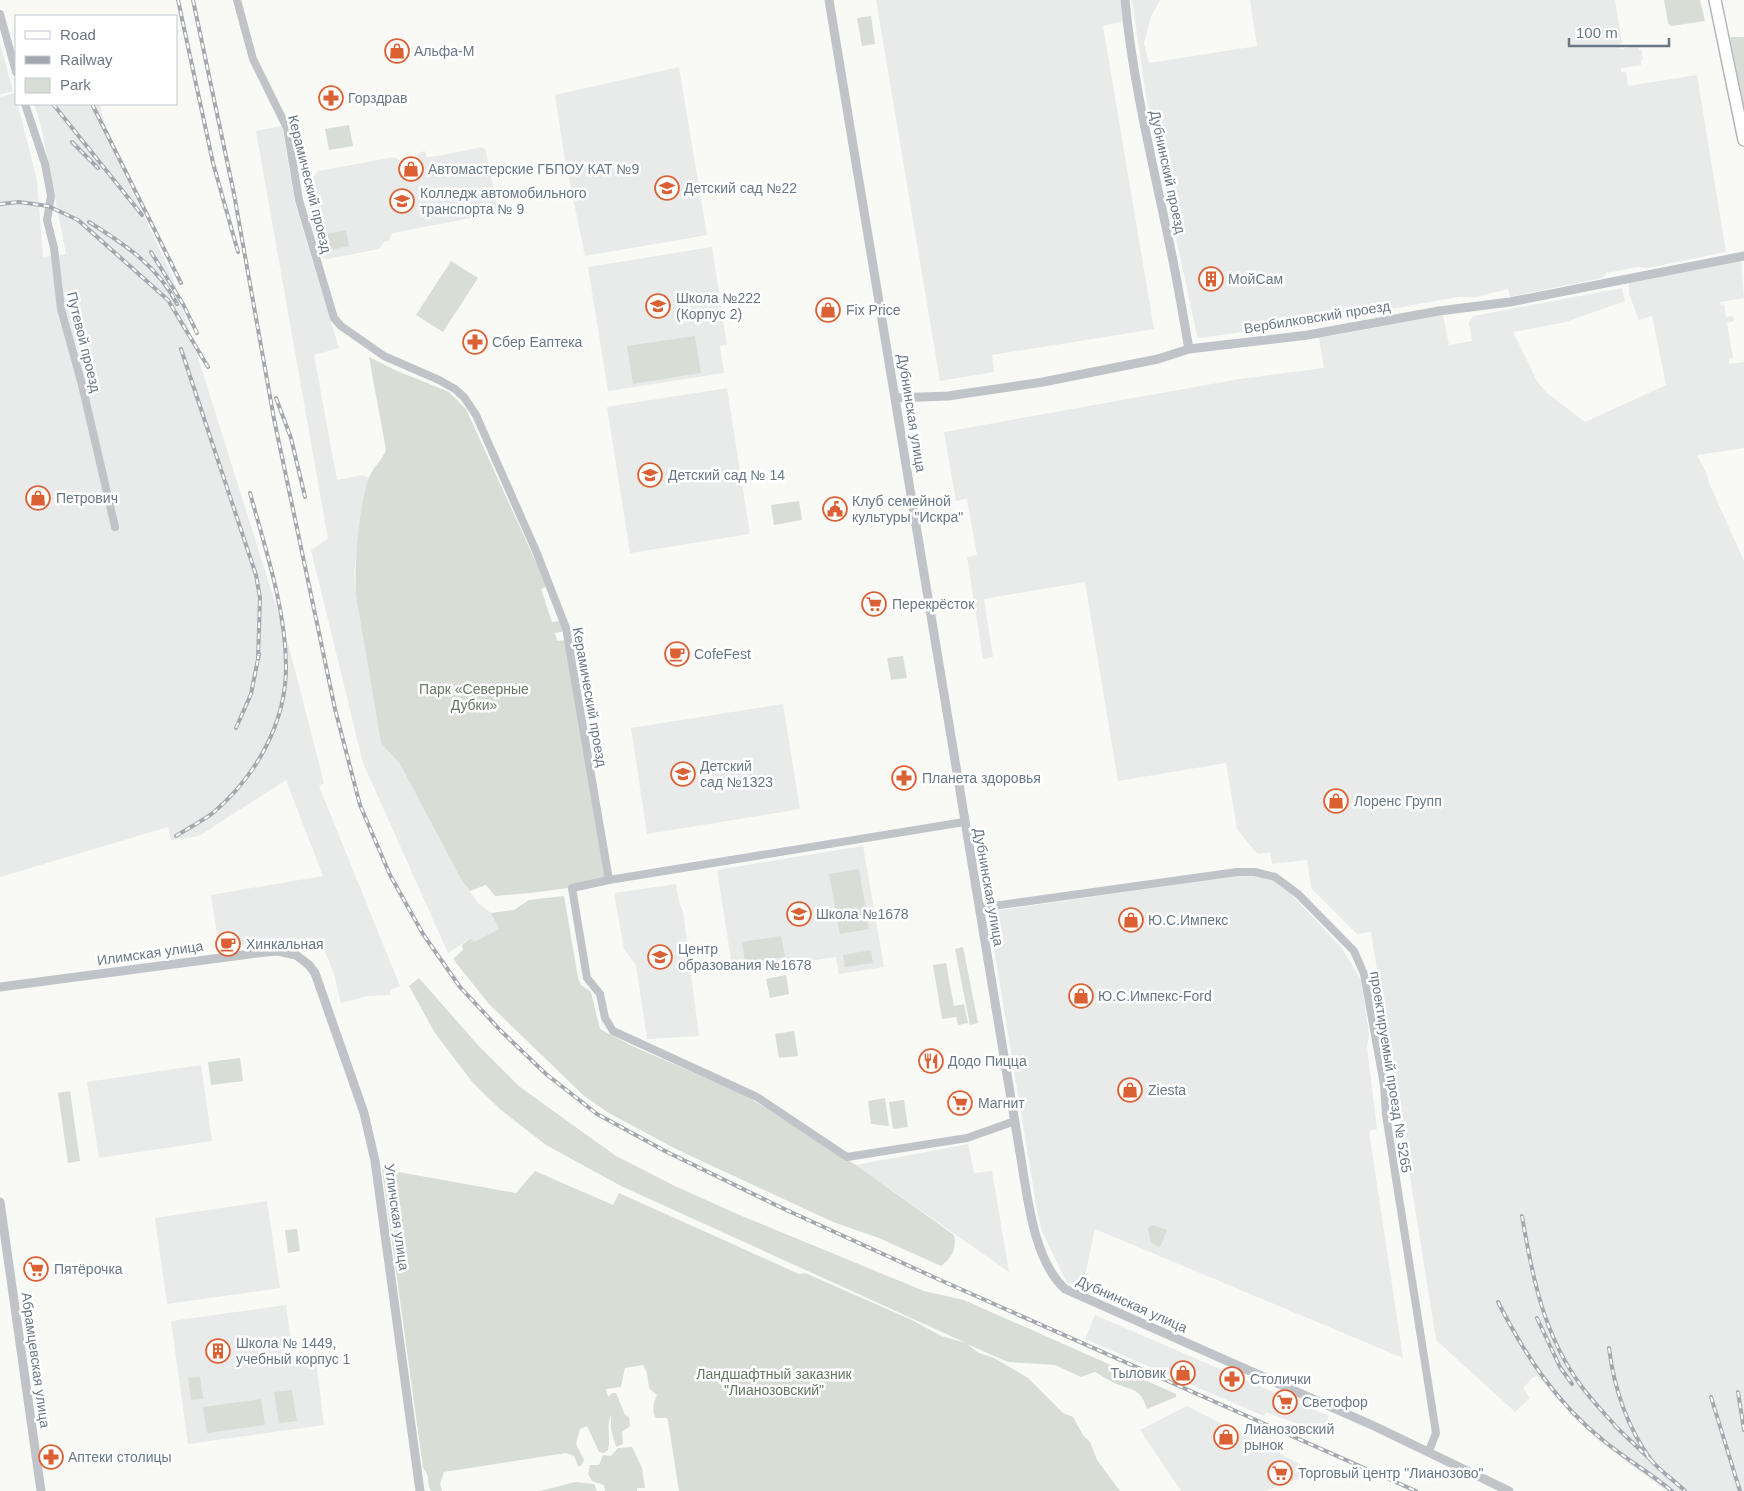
<svg xmlns="http://www.w3.org/2000/svg" width="1744" height="1491" viewBox="0 0 1744 1491" font-family="Arial,sans-serif">
  <style>
    .built { fill: #e9ebea }
    .green { fill: #d8ddd6 }
    .lines { fill: none; stroke-linecap: round; stroke-linejoin: round }
    .primary-casing { stroke: #b4b8bd; stroke-width: 14 }
    .minor { stroke: #c0c4c8; stroke-width: 8 }
    .tertiary { stroke: #c0c4c8; stroke-width: 9 }
    .primary { stroke: #fff; stroke-width: 11 }
    .rail-casing { stroke: #a2a8ae; stroke-width: 4 }
    .rail { stroke: #fff; stroke-width: 2; stroke-dasharray: 5.5; stroke-linecap: butt }
    .labels { text-anchor: middle; dominant-baseline: central; stroke-width: 5; stroke-linejoin: round; paint-order: stroke }
    .poi-label { font-size: 14px; fill: #697886; stroke: #fff; text-anchor: start }
    .street-label { font-size: 14px; fill: #697886; stroke: #fff }
    .park-label { font-size: 14px; fill: #667864; stroke: #fff }
  </style>
  <rect width="100%" height="100%" fill="#f9f9f6"/>
  <path class="built" d="M876,0H1120L1123,21L1103,26L1154,329L992,355L994,372L940,381Z
    M1132,0H1160L1151,17L1144,43L1149,63L1257,46L1250,0H1615L1622,43L1619,44L1620,49L1639,46V50H1642L1643,59L1641,60V65L1621,68V72H1626L1628,86L1697,75L1726,252L1648,268L1637,267L1607,273L1602,278L1510,297L1508,289L1476,297H1458L1329,320L1200,338L1197,336L1146,96Z
    M0,43L13,91L0,95Z
    M679,67L707,235L585,256L564,154L555,95Z
    M15,93L37,181L43,257L66,254L41,126L34,104H100L108,139L173,278L289,647L324,783L319,786L400,986L390,990V995L368,996L341,1003L334,974L322,944L307,950L297,939L285,941L284,938L219,948L211,895L323,876L286,780L199,836L171,840L168,827L0,877V97Z
    M282,126L295,203L339,348L314,355L337,480L362,475L368,478L354,573L356,596L381,743L400,764L462,881L478,903L491,913L499,929L474,942L471,938L448,953L363,763L311,550L328,539L256,131Z
    M482,147L485,149L499,213L392,233L389,241L384,242L379,249L328,259L323,258L315,235L305,190L318,171L395,157L403,163L415,160L418,153L425,151L427,157L438,156Z
    M712,247L727,345L720,346L724,373L608,391L588,267Z
    M1741,260L1744,298L1720,302L1721,305L1724,304L1726,317L1733,316L1734,321L1727,323L1733,358L1729,359V364L1744,362V448L1697,455L1707,474L1709,483L1744,561V1491H1666L1599,1441L1537,1376L1533,1377L1523,1388L1530,1398L1515,1412L1436,1340L1371,932L1357,934L1311,888L1307,860L1272,864L1270,852L1258,854L1253,849L1237,829L1226,763L1118,781L1085,582L984,599L993,657L983,659L967,557L977,555L969,511L967,499L956,501L944,432L1240,379L1324,368L1319,338L1443,315L1449,345L1472,341L1469,323L1473,316L1622,288L1625,301L1566,322L1513,332L1538,383L1547,393L1585,422L1666,385L1652,316L1639,320L1629,294V281Z
    M727,388L750,534L630,553L607,407Z
    M783,704L800,809L647,834L631,728Z
    M863,846L884,967L839,974L836,957L733,972L717,870Z
    M1240,875L1259,876L1271,879L1290,893L1341,947L1361,980L1369,1034L1367,1047L1377,1129L1369,1131L1403,1358L1095,1229L1083,1284L1067,1283L1042,1231L1037,1210L988,912Z
    M676,884L679,902L683,911L699,1036L647,1039L636,965L624,949L614,893Z
    M201,1065L212,1141L99,1158L87,1082Z
    M968,1144L974,1173L992,1171L1009,1272L856,1165Z
    M267,1201L280,1288L167,1304L155,1218Z
    M286,1305L294,1363L316,1361L324,1425L188,1444L171,1321Z
    M1095,1315L1329,1416L1322,1433L1266,1412L1264,1416L1085,1339Z
    M1187,1406L1300,1464L1304,1467L1305,1476L1266,1491H1181L1140,1430Z"/>
  <path class="green" d="M1664,0H1700L1705,21L1671,26L1668,23Z
    M871,16L875,44L862,46L857,18Z
    M1730,37H1744V105L1743,104Z
    M349,125L353,146L329,150L325,129Z
    M346,230L349,246L322,252L318,236Z
    M451,261L478,278L443,332L416,315Z
    M695,336L701,373L633,384L627,346Z
    M369,357L395,370L449,392L466,409L539,569L546,587L541,589L552,622L561,621L565,631L555,633L557,641L566,640L600,844L605,877C588,889 518,894 495,896L486,885L470,891L462,881L400,764L381,743L356,596C354,565 359,508 368,480C371,469 382,461 386,450Z
    M799,501L802,520L774,525L771,505Z
    M903,656L907,678L891,680L887,658Z
    M859,869L869,929L840,934L829,874Z
    M564,896L578,978L581,985L591,992L600,1029L632,1046L745,1095L856,1165L954,1235C957,1249 952,1257 941,1266L879,1238L833,1222L676,1149L607,1112L583,1095L489,1004L453,959L463,950L462,945L471,938L474,942L499,929L491,913L514,910L529,900Z
    M781,936L785,957L745,963L742,942Z
    M963,947L978,1023L970,1025L955,949Z
    M871,950L873,963L845,967L843,955Z
    M946,963L954,1006L964,1004L968,1023L958,1025L955,1011L956,1017L942,1019L933,965Z
    M786,975L789,994L770,998L766,979Z
    M419,978L477,1044L520,1087L616,1156L675,1186L737,1214L924,1291L964,1300L1176,1394V1397L1147,1409C1140,1386 1130,1391 1112,1382C1106,1379 1101,1375 1095,1372L1081,1377L1055,1365L1008,1362L967,1344L979,1353L994,1358L1028,1378L1063,1413L1073,1417L1083,1435L1090,1442L1097,1460L1120,1491H679L668,1421L667,1418H656C652,1412 653,1402 657,1395L649,1388L647,1373L643,1365L625,1368L621,1387L606,1389L608,1397L612,1393H616L625,1415L629,1417L630,1426L622,1432L623,1444L616,1447L611,1429V1415C606,1425 611,1438 608,1450L604,1453L599,1452L587,1426L580,1429L576,1444L584,1460L581,1466H578L574,1456L566,1453L444,1472L440,1484L442,1491H431C426,1483 431,1476 423,1468L382,1169L516,1193L535,1171L613,1205L619,1193L799,1274L805,1273L912,1320L941,1336L966,1343L621,1186L546,1145L501,1110L473,1083L435,1033L409,986Z
    M794,1031L798,1056L779,1058L775,1034Z
    M240,1058L243,1081L211,1085L208,1062Z
    M70,1091L80,1161L68,1163L58,1093Z
    M885,1098L889,1126L871,1124L868,1101Z
    M904,1100L908,1127L893,1129L889,1102Z
    M1152,1225L1167,1230L1160,1247L1151,1243L1148,1228Z
    M297,1229L300,1251L288,1253L285,1230Z
    M200,1377L203,1399L191,1400L188,1378Z
    M292,1390L297,1421L279,1423L274,1392Z
    M261,1399L265,1425L207,1433L203,1407Z
    M632,1447L642,1468L645,1488H637V1491H605L604,1485L592,1481L588,1474L590,1465H599L603,1455L611,1456L618,1448Z
    M575,1482L594,1484L597,1491H540Z"/>
  <g class="lines">
    <g class="primary-casing">
      <path id="primary" d="M1715,0L1744,140"/>
    </g>
    <path class="minor" d="M237,0L253,59L287,128L299,200L334,318L341,326L384,356L439,380L455,389L464,397L476,415L536,551L566,628L609,880
      M0,14L16,72
      M25,104L45,164L51,196L47,220L54,248L61,309L82,385L115,527
      M964,822L609,880L572,888L587,978L600,994L605,1018L613,1031L757,1097L847,1157L967,1138L1015,1121
      M979,908L1237,872H1255L1275,877L1298,894L1354,951L1364,974L1384,1085L1386,1115L1436,1433L1429,1451"/>
    <path class="tertiary" d="M829,0L1022,1165C1028,1202 1035,1262 1065,1289L1374,1426L1509,1491
      M1125,0C1133,85 1154,168 1171,251C1178,284 1183,316 1189,349
      M895,398L948,396L1043,382L1158,359L1189,349L1308,335L1439,311L1510,302L1744,256
      M0,987L266,952L278,951L296,955L309,965L315,973L364,1113L375,1161L420,1491
      M0,1202L41,1491"/>
    <use href="#primary" class="primary"/>
    <g class="rail-casing">
      <path id="rail" d="M178,0L213,163L238,252
        M193,0L234,194L274,419L335,709L360,805L390,875L423,934L460,987L501,1031L546,1074L597,1114L665,1151L782,1208L940,1280L1416,1491
        M53,104L142,215
        M92,104L181,283
        M72,142L98,168
        M0,204L19,202L48,206L78,220L168,300L208,367
        M89,222C124,244 158,266 177,304
        M151,252L183,304L197,333
        M181,349L256,575L260,598L258,659
        M276,398L291,438L305,497
        M236,728L251,694L259,654
        M176,836C188,828 203,821 214,812C256,776 286,723 286,667C286,610 265,547 250,493
        M1522,1216C1532,1276 1544,1337 1582,1387C1593,1402 1607,1416 1619,1430
        M1498,1302C1525,1355 1557,1404 1604,1441C1626,1459 1650,1473 1672,1491
        M1537,1318L1560,1367L1572,1384
        M1609,1348C1614,1388 1627,1427 1651,1460C1660,1471 1675,1481 1685,1491
        M1738,1392L1744,1430
        M1711,1397L1740,1491
        M1615,1426L1651,1460"/>
    </g>
    <use href="#rail" class="rail"/>
  </g>
  <defs>
    <g id="shop-ring" transform="scale(1.25)"><circle r="9.5" fill="#fff" stroke="#db6134" stroke-width="1.5"/><path d="M-5-2.5h2.3a2.7 3.5 0 0 1 5.4 0H5L5.5 6h-11ZM-1.5-2.5h3a1.5 2.3 0 0 0-3 0Z" fill="#db6134"/></g>
    <g id="pharmacy-ring" transform="scale(1.25)"><circle r="9.5" fill="#fff" stroke="#db6134" stroke-width="1.5"/><path d="M-2-6h4v4h4v4h-4v4h-4v-4h-4v-4h4Z" fill="#db6134"/></g>
    <g id="school-ring" transform="scale(1.25)"><circle r="9.5" fill="#fff" stroke="#db6134" stroke-width="1.5"/><path d="M0-5L7-2L0 1L-7-2ZM-4 1L0 2.5L4 1V4Q0 6-4 4Z" fill="#db6134"/></g>
    <g id="university-ring" transform="scale(1.25)"><circle r="9.5" fill="#fff" stroke="#db6134" stroke-width="1.5"/><path d="M0-5L7-2L0 1L-7-2ZM-4 1L0 2.5L4 1V4Q0 6-4 4Z" fill="#db6134"/></g>
    <g id="building-ring" transform="scale(1.25)"><circle r="9.5" fill="#fff" stroke="#db6134" stroke-width="1.5"/><path d="M-4-6H4V6H1V3H-1V6H-4ZM-2.5-4.3h1.7v1.8h-1.7ZM.8-4.3h1.7v1.8H.8ZM-2.5-1h1.7V.8h-1.7ZM.8-1h1.7V.8H.8Z" fill="#db6134"/></g>
    <g id="civic-ring" transform="scale(1.25)"><circle r="9.5" fill="#fff" stroke="#db6134" stroke-width="1.5"/><path d="M-.6-6.5H3V-4.5H.6V-3L4-1V1h2V6H-6V1h2V-1L-.6-3ZM-1.2 2.5V6h2.4V2.5Z" fill="#db6134"/></g>
    <g id="supermarket-ring" transform="scale(1.25)"><circle r="9.5" fill="#fff" stroke="#db6134" stroke-width="1.5"/><path d="M-6-5.5h2.5l.6 2H6L4.5 2H-2.5L-4.4-4H-6ZM-1.5 3.2a1.3 1.3 0 1 0 .1 0ZM3 3.2a1.3 1.3 0 1 0 .1 0Z" fill="#db6134"/></g>
    <g id="cafe-ring" transform="scale(1.25)"><circle r="9.5" fill="#fff" stroke="#db6134" stroke-width="1.5"/><path d="M-5.5-4.5H6V0H3Q3 3.5 0 3.5H-2.5Q-5.5 3.5-5.5 0ZM3-3.2v2h1.7v-2ZM-6 4.5H4V6H-6Z" fill="#db6134"/></g>
    <g id="restaurant-ring" transform="scale(1.25)"><circle r="9.5" fill="#fff" stroke="#db6134" stroke-width="1.5"/><path d="M-5-6h1v4h1v-4h1v4h1v-4h1v5L-1.5 .5V6h-2V.5L-5-1ZM5-6V6H3V1.5H1.5Q1.5-4 5-6Z" fill="#db6134"/></g>
  </defs>
  <g fill-rule="evenodd">
    <use href="#shop-ring" x="397" y="51"/>
    <use href="#pharmacy-ring" x="331" y="98"/>
    <use href="#shop-ring" x="411" y="169"/>
    <use href="#school-ring" x="667" y="188"/>
    <use href="#university-ring" x="402" y="201"/>
    <use href="#building-ring" x="1211" y="279"/>
    <use href="#school-ring" x="658" y="306"/>
    <use href="#shop-ring" x="828" y="310"/>
    <use href="#pharmacy-ring" x="475" y="342"/>
    <use href="#school-ring" x="650" y="475"/>
    <use href="#shop-ring" x="38" y="498"/>
    <use href="#civic-ring" x="835" y="509"/>
    <use href="#supermarket-ring" x="874" y="604"/>
    <use href="#cafe-ring" x="677" y="654"/>
    <use href="#school-ring" x="683" y="774"/>
    <use href="#pharmacy-ring" x="904" y="778"/>
    <use href="#shop-ring" x="1336" y="801"/>
    <use href="#school-ring" x="799" y="914"/>
    <use href="#shop-ring" x="1131" y="920"/>
    <use href="#cafe-ring" x="228" y="944"/>
    <use href="#school-ring" x="660" y="957"/>
    <use href="#shop-ring" x="1081" y="996"/>
    <use href="#restaurant-ring" x="931" y="1061"/>
    <use href="#shop-ring" x="1130" y="1090"/>
    <use href="#supermarket-ring" x="960" y="1103"/>
    <use href="#supermarket-ring" x="36" y="1269"/>
    <use href="#building-ring" x="218" y="1351"/>
    <use href="#shop-ring" x="1183" y="1373"/>
    <use href="#pharmacy-ring" x="1232" y="1379"/>
    <use href="#supermarket-ring" x="1285" y="1402"/>
    <use href="#shop-ring" x="1226" y="1437"/>
    <use href="#pharmacy-ring" x="51" y="1457"/>
    <use href="#supermarket-ring" x="1280" y="1473"/>
  </g>
  <g class="labels">
    <g class="poi-label">
      <text x="414" y="51">Альфа-М</text>
      <text x="348" y="98">Горздрав</text>
      <text x="428" y="169">Автомастерские ГБПОУ КАТ №9</text>
      <text x="684" y="188">Детский сад №22</text>
      <text x="420" y="193">Колледж автомобильного<tspan x="420" dy="16">транспорта № 9</tspan></text>
      <text x="1228" y="279">МойСам</text>
      <text x="676" y="298">Школа №222<tspan x="676" dy="16">(Корпус 2)</tspan></text>
      <text x="846" y="310">Fix Price</text>
      <text x="492" y="342">Сбер Еаптека</text>
      <text x="668" y="475">Детский сад № 14</text>
      <text x="56" y="498">Петрович</text>
      <text x="852" y="501">Клуб семейной<tspan x="852" dy="16">культуры "Искра"</tspan></text>
      <text x="892" y="604">Перекрёсток</text>
      <text x="694" y="654">CofeFest</text>
      <text x="700" y="766">Детский<tspan x="700" dy="16">сад №1323</tspan></text>
      <text x="922" y="778">Планета здоровья</text>
      <text x="1354" y="801">Лоренс Групп</text>
      <text x="816" y="914">Школа №1678</text>
      <text x="1148" y="920">Ю.С.Импекс</text>
      <text x="246" y="944">Хинкальная</text>
      <text x="678" y="949">Центр<tspan x="678" dy="16">образования №1678</tspan></text>
      <text x="1098" y="996">Ю.С.Импекс-Ford</text>
      <text x="948" y="1061">Додо Пицца</text>
      <text x="1148" y="1090">Ziesta</text>
      <text x="978" y="1103">Магнит</text>
      <text x="54" y="1269">Пятёрочка</text>
      <text x="236" y="1343">Школа № 1449,<tspan x="236" dy="16">учебный корпус 1</tspan></text>
      <text x="1166" y="1373" text-anchor="end">Тыловик</text>
      <text x="1250" y="1379">Столички</text>
      <text x="1302" y="1402">Светофор</text>
      <text x="1244" y="1429">Лианозовский<tspan x="1244" dy="16">рынок</tspan></text>
      <text x="68" y="1457">Аптеки столицы</text>
      <text x="1298" y="1473">Торговый центр "Лианозово"</text>
    </g>
    <g class="street-label">
      <text transform="translate(1168 172) rotate(78)">Дубнинский проезд</text>
      <text transform="translate(310 184) rotate(76)">Керамический проезд</text>
      <text transform="translate(1317 317) rotate(-9)">Вербилковский проезд</text>
      <text transform="translate(84 342) rotate(76)">Путевой проезд</text>
      <text transform="translate(912 413) rotate(81)">Дубнинская улица</text>
      <text transform="translate(590 697) rotate(80)">Керамический проезд</text>
      <text transform="translate(989 887) rotate(80)">Дубнинская улица</text>
      <text transform="translate(150 953) rotate(-8)">Илимская улица</text>
      <text transform="translate(1391 1072) rotate(81)">проектируемый проезд № 5265</text>
      <text transform="translate(397 1217) rotate(82)">Угличская улица</text>
      <text transform="translate(1132 1304) rotate(24)">Дубнинская улица</text>
      <text transform="translate(36 1360) rotate(82)">Абрамцевская улица</text>
    </g>
    <g class="park-label">
      <text x="474" y="689">Парк «Северные<tspan x="474" dy="16">Дубки»</tspan></text>
      <text x="774" y="1374">Ландшафтный заказник<tspan x="774" dy="16">"Лианозовский"</tspan></text>
    </g>
  </g>
  <rect x="15" y="15" width="162" height="90" fill="#ffffff" stroke="#c3c9cf"/>
  <rect x="25" y="31" width="25" height="8" fill="#ffffff" stroke="#c3c9cf"/>
  <text x="60" y="40" font-size="15" fill="#697886">Road</text>
  <rect x="25" y="56" width="25" height="8" fill="#a2a8ae" stroke="#c3c9cf"/>
  <text x="60" y="65" font-size="15" fill="#697886">Railway</text>
  <rect x="25" y="78" width="25" height="15" fill="#d8ddd6" stroke="#c3c9cf"/>
  <text x="60" y="90" font-size="15" fill="#697886">Park</text>
  <path d="M1569 38v8h100v-8" fill="none" stroke="#697886" stroke-width="2.5"/>
  <text x="1576" y="38" font-size="15" fill="#697886" stroke="#ffffff" stroke-width="4" paint-order="stroke">100 m</text>
</svg>
